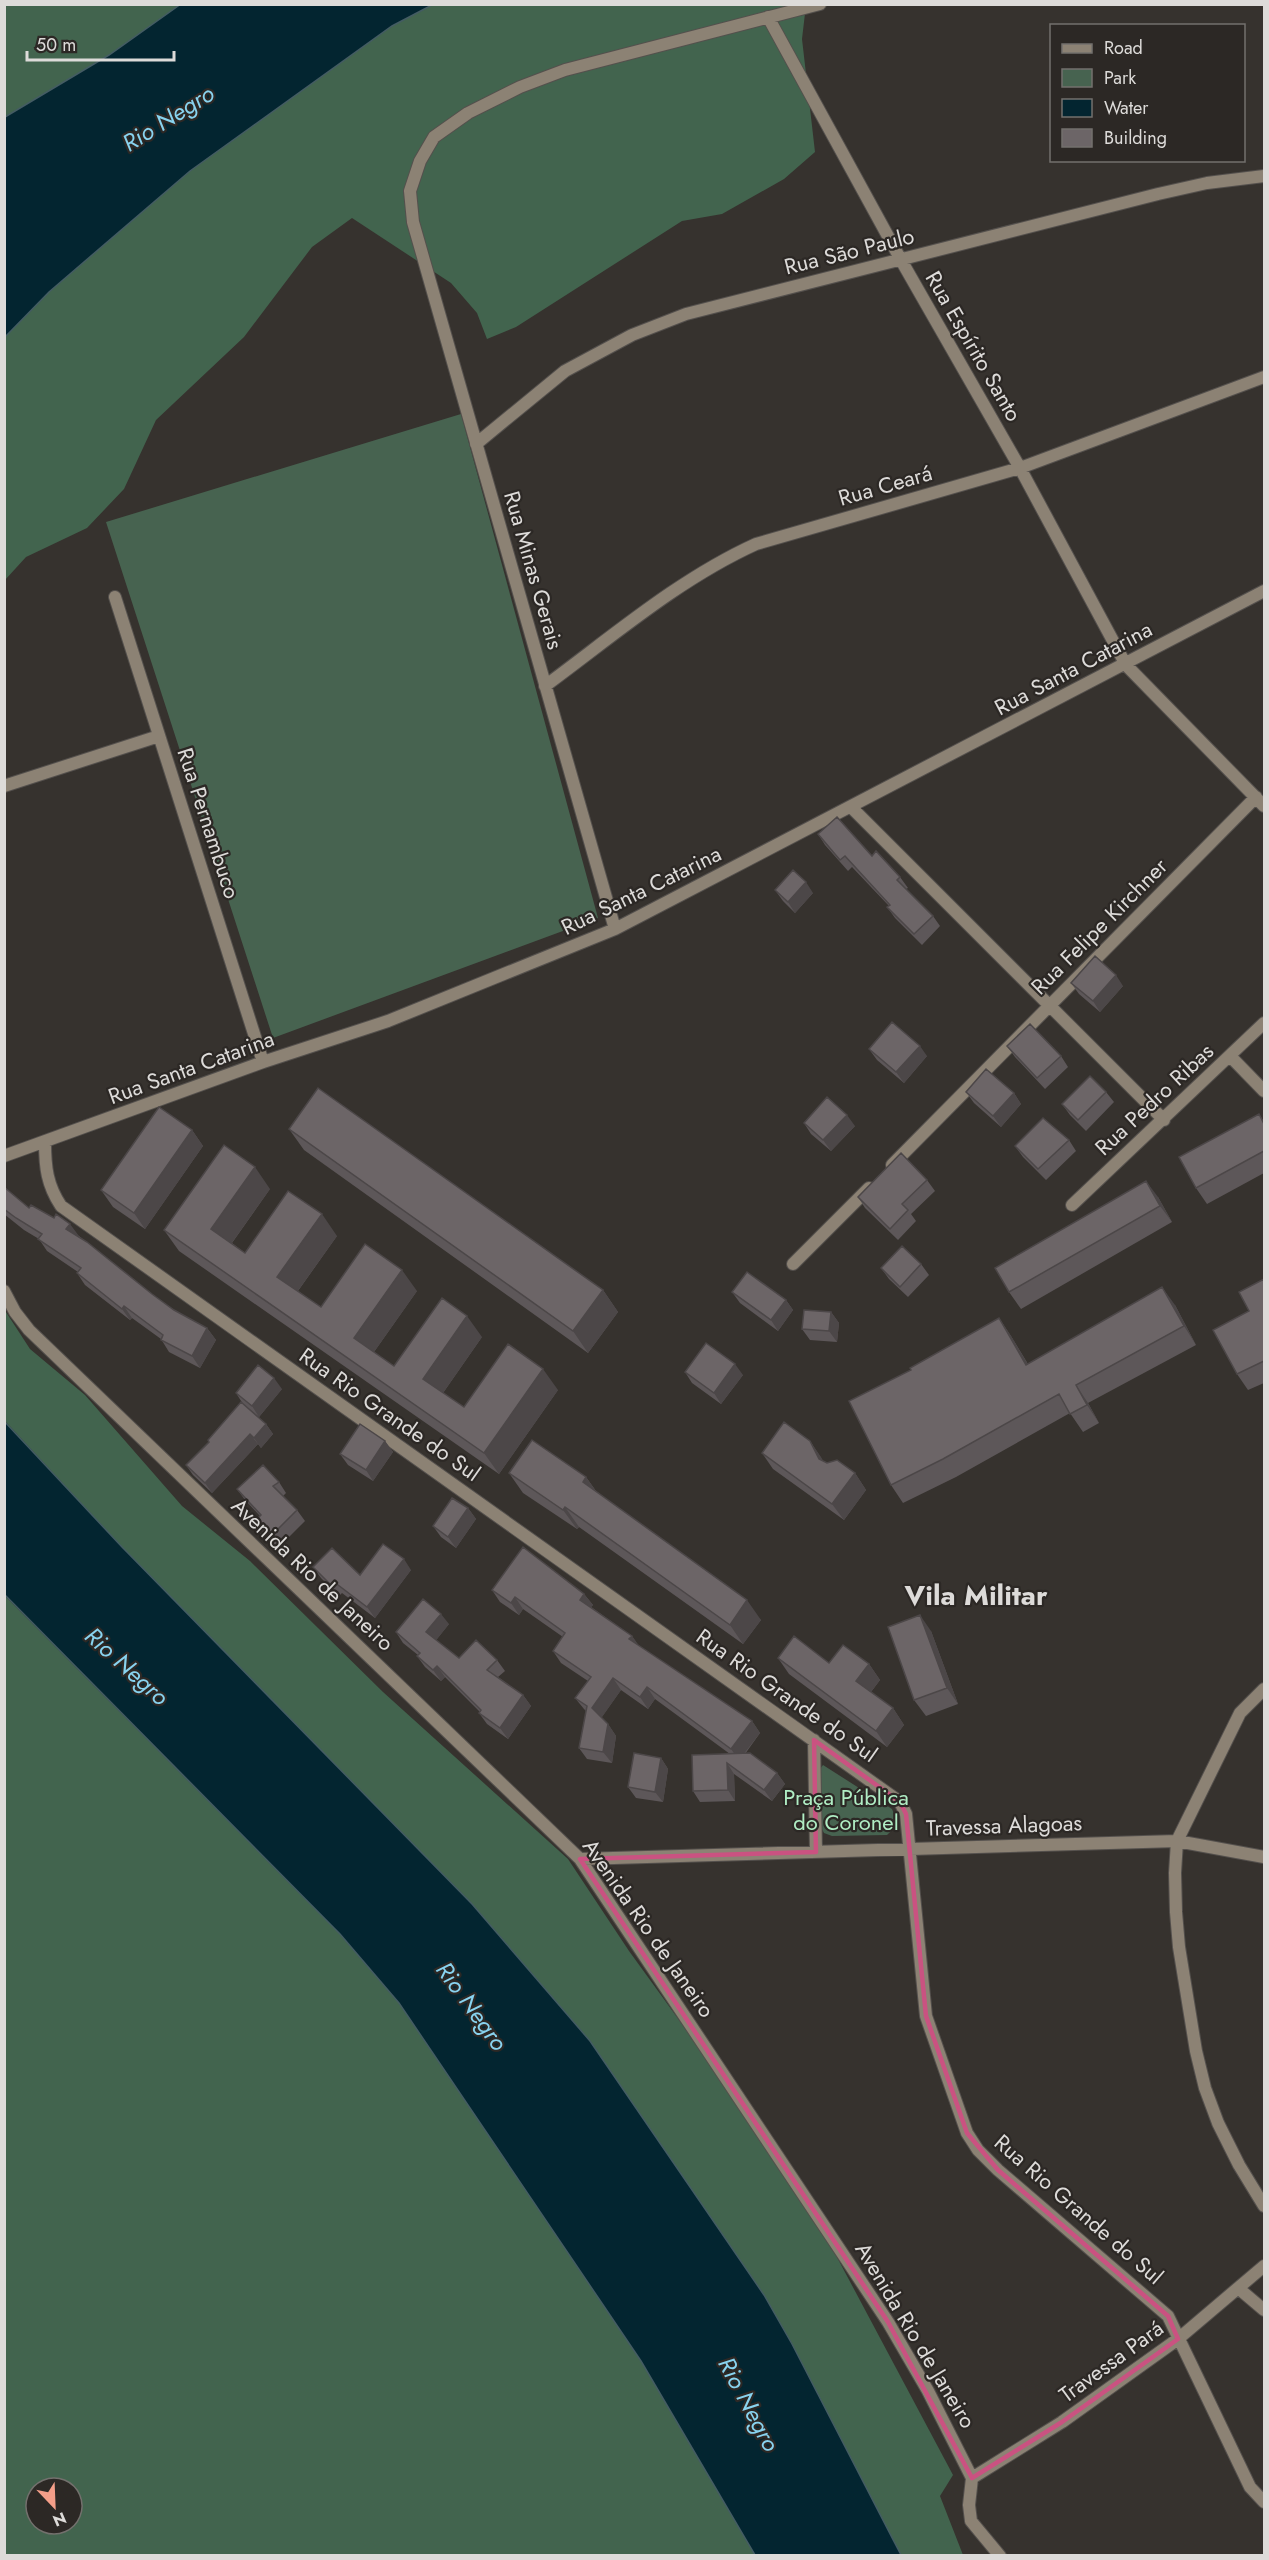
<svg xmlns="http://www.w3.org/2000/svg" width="1269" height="2560" viewBox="0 0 1269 2560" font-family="Jost,sans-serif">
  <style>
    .green { fill: #476350 }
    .forest { fill: #42644e; fill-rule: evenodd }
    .water { fill: #032530; stroke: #445c63; stroke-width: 1.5 }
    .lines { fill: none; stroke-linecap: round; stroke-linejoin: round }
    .minor-casing { stroke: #54504d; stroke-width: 14 }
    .minor { stroke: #8c8274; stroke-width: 12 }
    .wall { fill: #5d5759 }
    .shaded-wall { fill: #4c4748 }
    .building { fill: #6c6567; stroke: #4c4748; stroke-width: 1.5 }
    .marked { fill: none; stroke: #ca5281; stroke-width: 4.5; stroke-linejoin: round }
    .labels { text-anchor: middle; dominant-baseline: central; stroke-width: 4.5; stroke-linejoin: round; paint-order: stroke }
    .street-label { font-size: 22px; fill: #dddbd9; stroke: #2c2825 }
    .park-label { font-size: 22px; fill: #b0edc4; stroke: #2c2825 }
    .water-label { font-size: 24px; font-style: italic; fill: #88d3ef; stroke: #2c2825 }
    .district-label { font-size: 28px; font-weight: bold; fill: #dddbd9; stroke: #2c2825 }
  </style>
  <rect width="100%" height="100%" fill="#36322e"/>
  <path class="green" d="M461,414L598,918L273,1038L106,522Z
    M823,1765L892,1809L898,1824L887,1835L832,1836L824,1833L821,1827L820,1769Z"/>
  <path class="forest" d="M4,5H181L109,55L5,117Z
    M432,5H806L802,39L815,152L784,179L722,214L682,221L516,327L487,339L477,313L451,283L352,218L312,247L244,337L156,420L124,489L87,528L26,557L5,580V337L49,292L190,171L392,26Z
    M4,1309L30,1349L85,1395L182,1506L250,1561L383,1692L568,1859L629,1951L798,2184L953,2475L940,2496L963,2555H901L792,2344L764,2295L590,2041L472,1904L122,1547L5,1421Z
    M4,1595L340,1934L399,2003L641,2361L755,2555H5ZM36,2488H72V2524H36Z"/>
  <path class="water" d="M181,4L432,5L392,26L190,171L49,292L5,337V117L109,55Z
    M4,1421L122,1547L472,1904L590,2041L764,2295L792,2344L901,2555H755L641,2361L399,2003L340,1934L5,1595Z"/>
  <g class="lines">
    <g class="minor-casing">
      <path id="minor" d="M768,17L901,260L1020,468L1126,665L1264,806
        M476,444L565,371L632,335L686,314L1158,194L1207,183L1264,176
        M115,597L263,1062
        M545,686C613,636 679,579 756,544L1020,468L1264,377
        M4,786L159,736
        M851,807L1164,1120
        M615,929L413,222L410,191L420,161L434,137L468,113L520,87L565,70L820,4
        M1230,1056L1264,1091
        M45,1142C45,1167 47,1185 61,1206L900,1802L906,1814L926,2016L967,2133L978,2150L998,2170L1168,2316L1250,2487L1264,2502
        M4,1156L263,1062L388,1021L615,929L1264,591
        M892,1165L1256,797
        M1072,1205L1264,1023
        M793,1264L869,1188
        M4,1291L15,1312L29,1330L580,1859L888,2322L928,2391L972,2478L969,2505L971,2521L1000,2556
        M1264,1689L1240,1713L1177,1841L1175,1873L1176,1912L1179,1947L1196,2051L1205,2088L1218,2123L1239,2165L1264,2206
        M814,1740L816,1852
        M580,1859L1177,1841L1264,1857
        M1238,2288L1264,2310
        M972,2478L1062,2422L1178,2339L1264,2266"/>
    </g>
    <use href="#minor" class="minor"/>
  </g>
  <path class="wall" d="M818,834L872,856L900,877L908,888L906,889L933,916L940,926L922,945L895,918L887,907L889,906L852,867L848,871L825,845Z
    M775,890L813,893L795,913L783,901Z
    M1071,983L1123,986L1100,1012L1079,994Z
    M1007,1046L1061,1056L1068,1067L1045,1089L1015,1057Z
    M869,1049L927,1056L904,1083L877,1060Z
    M966,1092L1014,1093L1021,1104L1001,1127L974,1103Z
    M1106,1092L1114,1102L1086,1131L1070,1115L1062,1104Z
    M1259,1114L1264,1122V1173L1207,1204L1196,1188Z
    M804,1123L855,1126L831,1151L811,1134Z
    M289,1129L603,1290L618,1312L588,1353L304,1150Z
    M192,1130L203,1146L145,1229L113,1207L101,1190Z
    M1069,1140L1076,1151L1046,1180L1023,1157L1015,1146Z
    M927,1180L935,1191L911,1214L916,1221L898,1240L865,1208L858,1197Z
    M4,1187L29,1208L79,1236L152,1294L174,1310L207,1328L216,1340L200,1368L169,1352L161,1339L132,1318L130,1320L85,1285L77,1273L78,1272L47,1251L39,1239L24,1230L4,1214Z
    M270,1189L232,1243L245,1253L337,1236L298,1291L321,1307L417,1291L374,1352L394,1366L482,1337L443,1393L464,1407L558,1390L499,1474L179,1251L164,1230Z
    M1158,1197L1172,1222L1021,1309L1009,1292Z
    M921,1264L929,1275L908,1297L889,1279L881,1268Z
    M1264,1279V1383L1248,1390L1237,1374L1249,1311Z
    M732,1292L786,1300L793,1310L778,1331L740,1303Z
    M1175,1305L1196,1345L1088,1403L1099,1423L1083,1432L1070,1413L956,1477L903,1503L891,1485L911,1370L999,1318L1011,1336L1028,1364Z
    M831,1312L839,1323L837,1342L810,1340L802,1329Z
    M685,1372L743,1375L721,1404L692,1383Z
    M282,1389L259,1417L243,1404L236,1393Z
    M266,1424L273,1434L261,1448L258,1444L212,1493L193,1475L186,1465L209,1442Z
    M385,1441L393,1452L373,1481L348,1465L340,1454Z
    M810,1441L823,1461L855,1473L866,1490L844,1520L773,1469L762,1453Z
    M509,1473L586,1477L596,1491L761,1620L743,1644L579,1527L577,1529L523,1493Z
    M279,1482L286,1493L283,1496L297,1510L305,1521L276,1550L260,1534L252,1524L260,1516L245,1500L237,1489Z
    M468,1508L476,1519L456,1548L441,1537L433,1526Z
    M313,1567L360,1575L411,1570L375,1618L342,1593L339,1596L321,1578Z
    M492,1590L584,1594L593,1605L591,1607L632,1636L638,1645L752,1721L760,1733L745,1754L777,1773L785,1784L772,1801L734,1774L735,1801L700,1802L693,1791L730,1754L655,1699L648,1709L621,1690L601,1718L608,1724L616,1736L612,1763L587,1759L579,1748L586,1711L584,1709L575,1698L588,1681L561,1663L553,1651L563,1637L523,1609L519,1615L500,1602Z
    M449,1624L436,1640L459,1658L497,1660L505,1671L498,1677L523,1695L531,1706L508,1739L487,1724L479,1713L480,1712L445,1677L441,1681L425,1667L417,1656L418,1655L403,1643L396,1632Z
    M931,1631L958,1704L926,1716L914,1700Z
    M778,1658L829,1663L869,1664L880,1680L871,1692L893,1708L904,1725L887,1747L789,1674Z
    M661,1758L668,1769L663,1802L636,1798L628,1787Z"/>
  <path class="shaded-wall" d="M806,882L813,893L795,913L788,902Z
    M1116,975L1123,986L1100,1012L1093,1001Z
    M920,1046L927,1056L904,1083L896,1072Z
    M1014,1093L1021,1104L1001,1127L993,1116Z
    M847,1115L855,1126L831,1151L823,1140Z
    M192,1130L203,1146L145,1229L134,1213Z
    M255,1167L270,1189L226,1251L211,1229Z
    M1146,1181L1158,1197L1172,1222L1160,1206Z
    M322,1214L337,1236L292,1299L277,1277Z
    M70,1224L79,1236L75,1241L66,1229Z
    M402,1270L417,1291L369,1359L354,1338Z
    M1162,1287L1175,1305L1196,1345L1184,1326Z
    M603,1290L618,1312L588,1353L573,1331Z
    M786,1300L793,1310L778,1331L771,1320Z
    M124,1306L132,1318L130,1320L122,1309Z
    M831,1312L839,1323L837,1342L829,1331Z
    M467,1316L482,1337L438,1400L423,1379Z
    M999,1318L1011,1336L1039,1383L1026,1365Z
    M207,1328L216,1340L200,1368L192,1356Z
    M735,1364L743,1375L721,1404L714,1393Z
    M543,1369L558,1390L499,1474L484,1453Z
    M274,1378L282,1389L259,1417L252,1406Z
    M1076,1385L1088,1403L1099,1423L1087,1405Z
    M266,1424L273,1434L261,1448L254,1438Z
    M250,1434L258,1444L212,1493L205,1483Z
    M385,1441L393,1452L373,1481L366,1470Z
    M810,1441L821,1457L830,1475L819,1459Z
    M855,1473L866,1490L844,1520L832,1504Z
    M586,1477L600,1497L583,1482Z
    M565,1507L579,1527L577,1529L563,1510Z
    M468,1508L476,1519L456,1548L448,1537Z
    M404,1559L411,1570L375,1618L367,1607Z
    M584,1594L593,1605L588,1611L580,1600Z
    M515,1597L523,1609L519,1615L511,1603Z
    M747,1600L761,1620L743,1644L730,1625Z
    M441,1614L449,1624L434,1643L426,1632Z
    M920,1615L931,1631L958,1704L947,1688Z
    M632,1636L640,1647L629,1639Z
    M869,1664L880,1680L867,1697L856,1681Z
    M437,1666L445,1677L441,1681L433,1670Z
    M613,1678L621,1690L600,1720L592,1708Z
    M647,1687L655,1699L648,1709L640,1697Z
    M523,1695L531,1706L508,1739L500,1728Z
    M893,1708L904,1725L887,1747L876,1731Z
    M752,1721L760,1733L739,1760L731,1749Z
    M608,1724L616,1736L612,1763L603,1752Z
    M661,1758L668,1769L663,1802L655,1792Z
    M727,1763L734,1774L735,1801L728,1790Z
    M777,1773L785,1784L772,1801L764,1790Z"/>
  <path class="building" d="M837,817L872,856L876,851L900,877L897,880L933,916L914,934L887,907L890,905L845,856L840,860L818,834Z
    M793,870L806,882L788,902L775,890Z
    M1095,956L1116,975L1093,1001L1071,983Z
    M892,1022L920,1046L896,1072L869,1049Z
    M1030,1024L1061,1056L1037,1078L1007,1046Z
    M986,1069L1014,1093L993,1116L966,1092Z
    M1090,1076L1106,1092L1078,1120L1062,1104Z
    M318,1088L603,1290L573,1331L289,1129Z
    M827,1097L847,1115L823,1140L804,1123Z
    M159,1107L192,1130L134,1213L101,1190Z
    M1259,1114L1264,1124V1151L1196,1188L1179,1157Z
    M1043,1118L1069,1140L1038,1169L1015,1146Z
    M224,1145L255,1167L211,1229L245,1253L288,1191L322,1214L277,1277L321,1307L365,1244L402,1270L354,1338L394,1366L442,1298L467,1316L423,1379L464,1407L508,1344L543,1369L484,1453L164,1230Z
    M901,1153L927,1180L902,1204L908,1210L890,1229L858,1197Z
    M1146,1181L1160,1206L1009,1292L995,1268Z
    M4,1187L29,1208L31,1205L54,1218L56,1214L70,1224L66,1229L87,1242L152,1294L174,1310L207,1328L192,1356L161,1340L163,1335L124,1306L122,1309L77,1273L81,1268L38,1239L42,1234L16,1218L4,1209Z
    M902,1246L921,1264L900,1287L881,1268Z
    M747,1272L786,1300L771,1320L732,1292Z
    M1264,1279V1361L1237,1374L1213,1330L1249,1311L1239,1292Z
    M1162,1287L1184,1326L1076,1385L1087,1405L1070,1414L1059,1394L943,1459L891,1485L849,1401L911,1370L910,1368L999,1318L1026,1365Z
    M804,1310L831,1312L829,1331L802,1329Z
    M706,1343L735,1364L714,1393L685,1372Z
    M258,1365L274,1378L252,1406L236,1393Z
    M241,1402L266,1424L254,1438L250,1434L205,1483L186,1465L209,1442L208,1440Z
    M784,1422L810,1441L819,1459L827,1463L837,1460L855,1473L832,1504L762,1453Z
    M360,1424L385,1441L366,1470L340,1454Z
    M532,1440L586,1477L583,1482L747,1600L730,1625L565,1507L563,1510L509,1473Z
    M263,1465L279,1482L273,1486L297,1510L268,1539L252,1524L261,1515L237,1489Z
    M452,1498L468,1508L448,1537L433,1526Z
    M383,1544L404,1559L367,1607L334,1582L331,1585L313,1567L332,1548L360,1575Z
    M523,1547L584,1594L580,1600L632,1636L629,1639L752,1721L731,1749L647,1687L640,1697L613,1678L592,1708L608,1724L603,1752L579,1748L587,1706L575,1698L591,1677L553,1651L565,1633L515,1597L511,1603L492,1590Z
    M423,1599L441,1614L426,1632L459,1658L476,1640L497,1660L487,1670L523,1695L500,1728L479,1713L481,1710L437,1666L433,1670L417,1656L420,1653L396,1632Z
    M920,1615L947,1688L914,1700L888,1627Z
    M794,1636L829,1663L843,1645L869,1664L856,1681L893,1708L876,1731L778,1658Z
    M634,1753L661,1758L655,1792L628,1787Z
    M750,1753L777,1773L764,1790L727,1763L728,1790L693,1791L692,1755Z"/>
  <path class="marked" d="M814,1740L900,1802L906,1814L926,2016L967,2133L998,2170L1168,2316L1178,2339L1062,2422L972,2478L888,2322L580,1859L816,1852Z"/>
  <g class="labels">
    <g class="street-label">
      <text transform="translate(849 251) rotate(-14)">Rua São Paulo</text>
      <text transform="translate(974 346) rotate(60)">Rua Espírito Santo</text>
      <text transform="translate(885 485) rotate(-16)">Rua Ceará</text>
      <text transform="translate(534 570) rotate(74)">Rua Minas Gerais</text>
      <text transform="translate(1073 668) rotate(-28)">Rua Santa Catarina</text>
      <text transform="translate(209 823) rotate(72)">Rua Pernambuco</text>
      <text transform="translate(641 890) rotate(-26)">Rua Santa Catarina</text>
      <text transform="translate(1099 926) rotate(-45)">Rua Felipe Kirchner</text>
      <text transform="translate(191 1067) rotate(-20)">Rua Santa Catarina</text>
      <text transform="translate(1154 1099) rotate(-43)">Rua Pedro Ribas</text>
      <text transform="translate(390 1414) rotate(35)">Rua Rio Grande do Sul</text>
      <text transform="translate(313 1574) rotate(43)">Avenida Rio de Janeiro</text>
      <text transform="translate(787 1695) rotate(35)">Rua Rio Grande do Sul</text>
      <text transform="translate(1004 1825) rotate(-2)">Travessa Alagoas</text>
      <text transform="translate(649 1928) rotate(55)">Avenida Rio de Janeiro</text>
      <text transform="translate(1079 2209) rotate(41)">Rua Rio Grande do Sul</text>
      <text transform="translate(916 2335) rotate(59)">Avenida Rio de Janeiro</text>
      <text transform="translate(1111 2361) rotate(-36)">Travessa Pará</text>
    </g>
    <g class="park-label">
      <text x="846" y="1797">Praça Pública<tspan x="846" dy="25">do Coronel</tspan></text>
    </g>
    <g class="water-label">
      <text transform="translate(168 118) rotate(-32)">Rio Negro</text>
      <text transform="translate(127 1666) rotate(42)">Rio Negro</text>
      <text transform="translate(472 2006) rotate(54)">Rio Negro</text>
      <text transform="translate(749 2404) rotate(62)">Rio Negro</text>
    </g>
    <g class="district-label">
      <text x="976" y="1595">Vila Militar</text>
    </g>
  </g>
  <rect width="1269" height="2560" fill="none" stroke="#dddbd9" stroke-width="12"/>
  <rect x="1050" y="24" width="195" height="138" fill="#2c2825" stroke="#73706d" stroke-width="1.5"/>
  <rect x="1062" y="44" width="30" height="9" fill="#8c8274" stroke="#73706d" stroke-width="1.5"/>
  <text x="1104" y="54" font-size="18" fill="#dddbd9">Road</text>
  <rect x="1062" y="69" width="30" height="18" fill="#476350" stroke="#73706d" stroke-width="1.5"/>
  <text x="1104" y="84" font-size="18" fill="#dddbd9">Park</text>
  <rect x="1062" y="99" width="30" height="18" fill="#032530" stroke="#73706d" stroke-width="1.5"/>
  <text x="1104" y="114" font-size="18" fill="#dddbd9">Water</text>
  <rect x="1062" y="129" width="30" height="18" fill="#6c6567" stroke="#73706d" stroke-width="1.5"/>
  <text x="1104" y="144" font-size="18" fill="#dddbd9">Building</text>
  <g transform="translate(54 2506) rotate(157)"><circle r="28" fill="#2c2825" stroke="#73706d" stroke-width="1.5"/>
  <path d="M0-4.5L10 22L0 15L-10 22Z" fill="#f49e89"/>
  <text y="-9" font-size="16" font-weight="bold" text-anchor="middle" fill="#dddbd9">N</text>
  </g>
  <path d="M27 51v9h147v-9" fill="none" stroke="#dddbd9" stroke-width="3"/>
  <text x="36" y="51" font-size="18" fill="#dddbd9" stroke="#2c2825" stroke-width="4.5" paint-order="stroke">50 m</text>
</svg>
